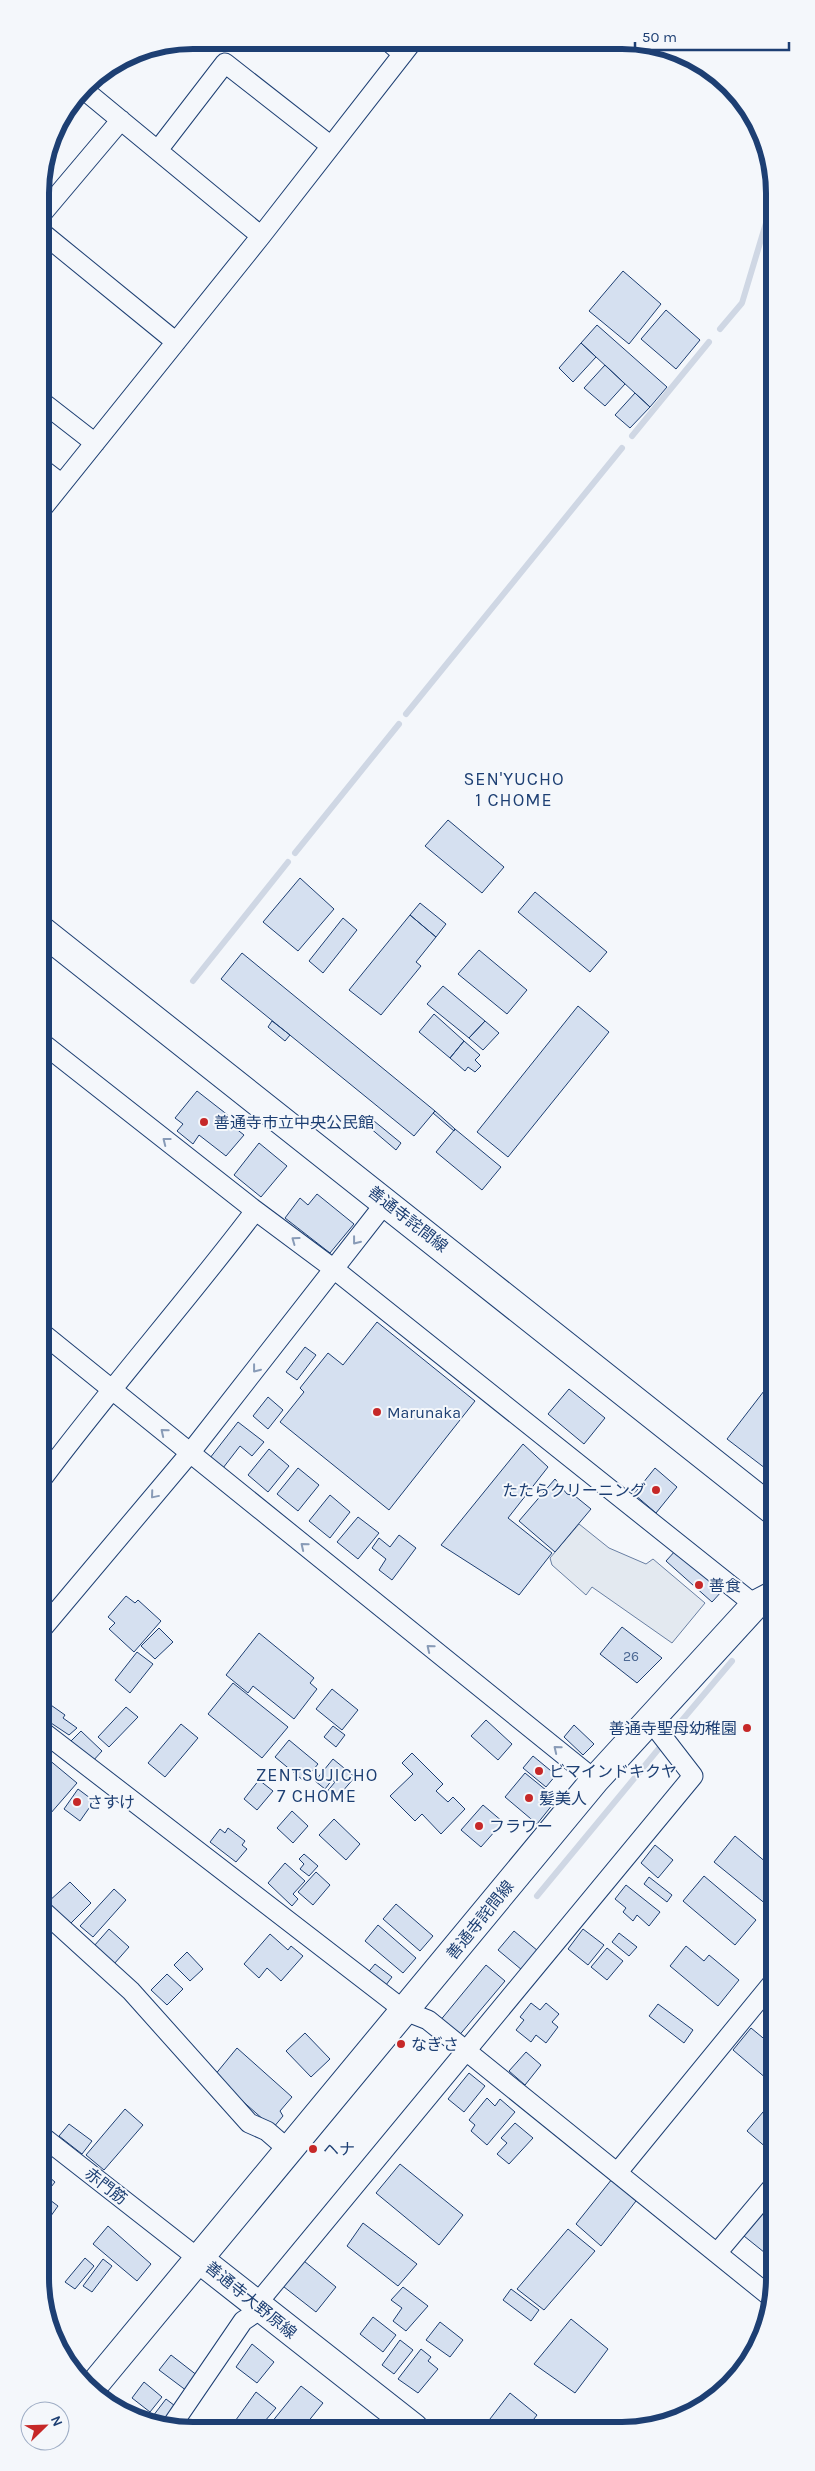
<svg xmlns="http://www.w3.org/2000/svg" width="815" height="2471" viewBox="0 0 815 2471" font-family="Karla,'Noto Sans JP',sans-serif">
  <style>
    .green { fill: #e3e9f0; stroke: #687fa3 }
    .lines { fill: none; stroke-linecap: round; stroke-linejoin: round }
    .stream { stroke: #cfd7e4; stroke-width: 6 }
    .building { fill: #d5e0f0; stroke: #1d3f73 }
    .minor-casing { stroke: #1d3f73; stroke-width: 21 }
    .primary-casing { stroke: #1d3f73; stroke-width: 30 }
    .minor { stroke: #f4f7fb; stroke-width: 19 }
    .primary { stroke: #f4f7fb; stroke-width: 28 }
    .fence { stroke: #1d3f73; stroke-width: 1; stroke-dasharray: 6 2.5; stroke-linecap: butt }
    .wall { stroke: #1d3f73; stroke-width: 2.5 }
    .oneway { stroke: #889bb7 }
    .poi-dot { fill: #c62828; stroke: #f4f7fb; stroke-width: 2 }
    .labels { text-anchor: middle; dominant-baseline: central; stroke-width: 4; stroke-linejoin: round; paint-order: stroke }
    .number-label { font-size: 14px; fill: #4b6792 }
    .poi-label { font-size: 16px; fill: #1d3f73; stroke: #f4f7fb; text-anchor: start }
    .street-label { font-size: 16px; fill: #1d3f73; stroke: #f4f7fb }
    .neighbourhood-label { font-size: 18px; letter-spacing: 1px; fill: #1d3f73; stroke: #f4f7fb }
    .rim { fill: none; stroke: #1d3f73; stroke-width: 6 }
  </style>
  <rect width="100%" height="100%" fill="#f4f7fb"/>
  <path class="green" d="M579,1524L609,1548L646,1564L653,1559L705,1603L672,1643L592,1587L586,1595L552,1565L550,1558Z"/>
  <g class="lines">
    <path class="stream" d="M720,329L742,303L772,203
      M632,436L709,342
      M406,714L622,448
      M295,853L399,724
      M193,981L288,862
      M673,1731L732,1661
      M537,1896L661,1746"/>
  </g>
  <path class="building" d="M623,271L661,304L629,344L589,311Z
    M666,310L700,340L676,369L641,339Z
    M597,325L667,387L650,407L581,343Z
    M581,343L596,357L573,382L559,368Z
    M605,365L625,384L605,406L584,388Z
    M635,393L650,407L630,428L615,415Z
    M448,820L504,867L482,893L425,846Z
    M300,878L334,909L298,951L263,922Z
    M535,892L607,952L590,972L518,912Z
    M420,903L446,924L436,937L410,915Z
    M410,915L436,937L416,962L421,966L381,1015L349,990Z
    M343,918L357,930L323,973L309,961Z
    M479,950L527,990L507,1014L458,974Z
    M242,953L435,1111L414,1136L221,979Z
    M443,986L485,1021L469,1038L427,1004Z
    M578,1006L609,1032L508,1157L477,1132Z
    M434,1014L464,1041L450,1058L419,1032Z
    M272,1021L290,1035L285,1041L268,1027Z
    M485,1021L499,1033L483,1050L469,1038Z
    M464,1041L480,1055L475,1060L481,1066L475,1072L468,1067L465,1071L450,1058Z
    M197,1091L229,1116L225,1120L244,1135L226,1156L199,1135L193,1144L177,1131L183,1124L175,1118Z
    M435,1111L455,1129L454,1131L433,1113Z
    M374,1121L401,1143L396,1150L369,1127Z
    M455,1129L501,1167L482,1190L436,1152Z
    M259,1143L287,1166L261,1197L234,1175Z
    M317,1194L354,1224L330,1253L285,1218L300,1198L308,1205Z
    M377,1322L475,1401L389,1510L280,1422L304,1392L300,1388L328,1353L343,1365Z
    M305,1347L316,1355L297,1380L286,1372Z
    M774,1378V1475L727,1439Z
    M569,1389L605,1418L584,1444L548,1414Z
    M268,1397L283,1410L268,1429L253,1416Z
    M238,1422L264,1442L252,1456L240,1446L223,1468L210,1458Z
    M523,1444L548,1467L508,1518L552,1553L519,1595L441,1545Z
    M269,1449L289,1466L268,1492L248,1475Z
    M298,1468L319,1485L298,1511L277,1494Z
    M655,1468L677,1487L656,1513L634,1494Z
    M555,1479L567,1494L575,1496L591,1509L555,1552L519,1521Z
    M330,1495L350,1512L330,1538L309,1521Z
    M358,1517L379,1533L358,1559L337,1542Z
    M399,1535L416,1548L392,1580L379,1570L386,1559L372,1548L379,1538L390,1547Z
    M676,1550L722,1591L712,1602L666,1561Z
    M126,1596L135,1603L138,1600L161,1621L134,1652L109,1629L115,1623L108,1617Z
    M622,1627L662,1658L637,1683L600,1654Z
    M159,1628L173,1642L155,1659L141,1646Z
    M259,1633L314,1678L310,1683L317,1689L294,1719L253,1686L248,1693L226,1675Z
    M137,1652L153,1664L130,1693L115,1680Z
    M233,1683L288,1727L262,1758L208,1714Z
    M332,1689L358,1710L342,1730L316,1709Z
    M48,1703L65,1715L63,1718L77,1728L69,1735L42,1717V1712Z
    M126,1707L138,1717L109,1747L98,1737Z
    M486,1720L512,1744L498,1760L471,1736Z
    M181,1724L198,1738L165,1777L148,1763Z
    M574,1725L594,1744L583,1755L564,1737Z
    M333,1726L345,1735L336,1747L324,1737Z
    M81,1731L102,1751L92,1762L71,1741Z
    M289,1740L318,1764L304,1781L275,1757Z
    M412,1753L443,1784L436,1791L448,1802L453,1797L465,1809L441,1834L422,1814L415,1821L390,1796L413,1774L402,1763Z
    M42,1754L77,1783L50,1814L45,1810L42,1814Z
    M533,1756L556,1775L546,1787L523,1768Z
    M333,1759L355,1777L334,1801L325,1794L335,1782L332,1780L325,1789L315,1781Z
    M525,1773L557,1799L537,1824L505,1797Z
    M259,1780L273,1791L257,1810L244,1799Z
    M78,1789L94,1801L80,1821L64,1809Z
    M483,1805L503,1822L481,1847L461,1830Z
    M292,1811L308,1826L293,1843L277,1828Z
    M334,1819L360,1844L346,1860L319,1835Z
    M228,1828L245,1841L242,1845L247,1849L236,1862L210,1842L220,1829L225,1833Z
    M735,1836L774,1869V1896L767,1905L714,1862Z
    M655,1845L673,1860L658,1878L641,1863Z
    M304,1854L318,1866L309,1876L300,1869L304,1864L299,1859Z
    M285,1863L305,1881L293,1894L298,1899L292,1906L268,1883Z
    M316,1872L330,1885L313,1905L298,1892Z
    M704,1876L756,1920L735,1945L683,1901Z
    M649,1877L672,1895L667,1902L644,1884Z
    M70,1882L91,1903L70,1924L48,1902Z
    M626,1885L660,1912L649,1926L637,1915L633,1921L623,1912L626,1908L615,1899Z
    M114,1889L126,1900L93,1937L80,1926Z
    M396,1904L433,1936L420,1951L383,1919Z
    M378,1925L416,1958L403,1973L365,1941Z
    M109,1929L129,1947L114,1964L94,1946Z
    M583,1929L604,1945L588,1965L568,1949Z
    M514,1931L538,1951L522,1970L498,1950Z
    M619,1933L637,1947L629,1956L612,1942Z
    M270,1934L288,1950L291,1946L303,1956L281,1981L267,1968L259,1978L244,1964Z
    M686,1946L704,1961L709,1955L739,1980L718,2006L670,1966Z
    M607,1948L623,1961L607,1980L591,1967Z
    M187,1952L203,1969L190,1981L174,1965Z
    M375,1964L392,1977L383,1989L366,1975Z
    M486,1965L505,1981L457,2038L439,2022Z
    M167,1974L183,1989L167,2005L151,1990Z
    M531,2003L540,2010L546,2003L559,2014L552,2022L558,2027L546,2043L536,2035L531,2042L516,2030L524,2020L520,2017Z
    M658,2004L693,2030L684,2043L649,2016Z
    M751,2028L774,2047V2085L733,2050Z
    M305,2033L330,2059L311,2077L286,2051Z
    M237,2048L292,2097L280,2111L283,2116L273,2128L214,2076Z
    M526,2052L541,2065L525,2085L509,2071Z
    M469,2073L485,2086L464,2112L448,2099Z
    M487,2098L495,2106L500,2099L515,2112L487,2145L471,2131L475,2125L469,2120Z
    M774,2099L775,2155L747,2131Z
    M125,2109L143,2125L104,2170L86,2155Z
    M515,2123L533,2138L509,2164L497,2154L507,2143L501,2138Z
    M69,2124L92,2141L82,2154L59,2136Z
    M400,2164L463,2215L439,2245L376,2193Z
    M43,2172L55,2182L43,2197Z
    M612,2179L636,2201L601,2246L576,2224Z
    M46,2197L58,2206L43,2227V2201Z
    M762,2212L775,2222V2261L744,2236Z
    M363,2223L417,2264L398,2286L347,2246Z
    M108,2226L151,2264L137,2281L93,2244Z
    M568,2229L595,2251L544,2310L517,2289Z
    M43,2248L48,2252L43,2258Z
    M299,2257L336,2287L316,2312L279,2283Z
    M85,2258L94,2266L75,2289L65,2282Z
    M103,2259L112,2266L92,2292L83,2286Z
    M43,2283L48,2287L44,2291L52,2297L43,2308Z
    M403,2287L428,2306L406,2331L393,2321L402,2308L391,2300Z
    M511,2289L539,2310L531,2321L503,2300Z
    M373,2317L396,2335L383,2352L360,2334Z
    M571,2319L608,2349L575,2393L534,2364Z
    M440,2322L463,2340L450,2357L426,2340Z
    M400,2340L413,2350L394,2374L382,2365Z
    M252,2344L274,2362L257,2383L236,2367Z
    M421,2349L431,2357L428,2361L438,2369L418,2393L398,2379Z
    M171,2355L198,2376L187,2391L159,2370Z
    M144,2382L162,2397L150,2412L132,2398Z
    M301,2386L323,2403L303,2428H267Z
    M256,2392L276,2408L259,2428H239L233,2424Z
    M510,2393L537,2415L527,2428H483Z
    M166,2399L179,2409L168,2427L153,2416Z
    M686,2407L692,2413L675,2420Z
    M564,2422L571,2428H560Z"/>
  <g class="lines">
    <g class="minor-casing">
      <path id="minor" d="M388,41L403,54
        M83,89L261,236
        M158,150L225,63L331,146
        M40,216L121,120
        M40,231L176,342
        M41,401L95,443
        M41,468L62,484
        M41,510L261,236L413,41
        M41,1042L252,1208L334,1269L755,1605
        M42,1333L595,1780
        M42,1479C110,1388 186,1302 255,1211
        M42,1629L190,1453L386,1202
        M42,1731L405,2011L428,2020L772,2298
        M42,1910L131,1991L249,2123L267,2131L290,2151
        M43,2137L199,2259
        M617,2173L774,1981
        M717,2253L775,2184
        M256,2305L693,1776L649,1719
        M170,2428L243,2321L261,2309"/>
    </g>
    <g class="primary-casing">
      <path id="primary" d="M41,930L774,1511
        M199,2259L414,2428
        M90,2390L595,1780L755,1605L774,1595"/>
    </g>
    <use href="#minor" class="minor"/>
    <use href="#primary" class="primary"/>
    <path class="fence" d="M332,2425L337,2428"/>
    <path class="wall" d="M329,2428L332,2425"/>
  </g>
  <defs><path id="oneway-chevron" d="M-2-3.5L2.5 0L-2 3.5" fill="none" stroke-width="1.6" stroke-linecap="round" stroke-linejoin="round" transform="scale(1.25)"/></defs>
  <g class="oneway">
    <use href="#oneway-chevron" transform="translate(166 1141) rotate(-142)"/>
    <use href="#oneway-chevron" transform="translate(295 1240) rotate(-144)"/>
    <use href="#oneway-chevron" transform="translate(356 1241) rotate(128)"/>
    <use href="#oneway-chevron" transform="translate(256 1369) rotate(128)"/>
    <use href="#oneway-chevron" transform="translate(164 1432) rotate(-141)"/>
    <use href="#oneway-chevron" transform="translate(154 1495) rotate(130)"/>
    <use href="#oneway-chevron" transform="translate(304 1546) rotate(-141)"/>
    <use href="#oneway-chevron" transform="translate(430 1648) rotate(-141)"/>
    <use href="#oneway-chevron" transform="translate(557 1749) rotate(-141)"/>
  </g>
  <g class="poi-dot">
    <circle cx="204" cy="1122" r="5"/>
    <circle cx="377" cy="1412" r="5"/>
    <circle cx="656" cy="1490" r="5"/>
    <circle cx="699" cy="1585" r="5"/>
    <circle cx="747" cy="1728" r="5"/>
    <circle cx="539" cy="1771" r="5"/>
    <circle cx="529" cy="1798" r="5"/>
    <circle cx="77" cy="1802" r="5"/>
    <circle cx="479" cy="1826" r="5"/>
    <circle cx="401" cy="2044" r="5"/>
    <circle cx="313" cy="2149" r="5"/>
  </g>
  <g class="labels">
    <g class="number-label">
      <text x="631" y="1656">26</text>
    </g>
    <g class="poi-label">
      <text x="214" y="1122">善通寺市立中央公民館</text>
      <text x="387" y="1412">Marunaka</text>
      <text x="646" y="1490" text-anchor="end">たたらクリーニング</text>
      <text x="709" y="1585">善食</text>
      <text x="737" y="1728" text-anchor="end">善通寺聖母幼稚園</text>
      <text x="549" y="1771">ビマインドキクヤ</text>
      <text x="539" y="1798">髪美人</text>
      <text x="87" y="1802">さすけ</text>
      <text x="489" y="1826">フラワー</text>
      <text x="411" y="2044">なぎさ</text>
      <text x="323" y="2149">ヘナ</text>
    </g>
    <g class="street-label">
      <text transform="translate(408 1219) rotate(38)">善通寺詫間線</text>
      <text transform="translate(480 1920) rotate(-51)">善通寺詫間線</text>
      <text transform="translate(106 2186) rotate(38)">赤門筋</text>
      <text transform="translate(251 2300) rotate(39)">善通寺大野原線</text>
    </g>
    <g class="neighbourhood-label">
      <text x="514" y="779">SEN'YUCHO<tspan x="514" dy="21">1 CHOME</tspan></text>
      <text x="317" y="1775">ZENTSUJICHO<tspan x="317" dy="21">7 CHOME</tspan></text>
    </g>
  </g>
  <path d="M0 0H815V2471H0ZM193 49H622A144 144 0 0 1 766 193V2278A144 144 0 0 1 622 2422H193A144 144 0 0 1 49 2278V193A144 144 0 0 1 193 49Z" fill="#f4f7fb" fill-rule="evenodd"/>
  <path class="rim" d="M193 49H622A144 144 0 0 1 766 193V2278A144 144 0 0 1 622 2422H193A144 144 0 0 1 49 2278V193A144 144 0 0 1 193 49Z"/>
  <g transform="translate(45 2426) rotate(67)"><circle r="24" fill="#f4f7fb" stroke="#9eadc5"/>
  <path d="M0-4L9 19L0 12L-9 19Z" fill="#c62828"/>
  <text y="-8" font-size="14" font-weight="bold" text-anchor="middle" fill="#1d3f73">N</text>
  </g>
  <path d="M635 42v8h154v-8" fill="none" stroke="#1d3f73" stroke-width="2.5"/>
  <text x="642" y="42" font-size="15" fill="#1d3f73" stroke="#f4f7fb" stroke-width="4" paint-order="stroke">50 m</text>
</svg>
